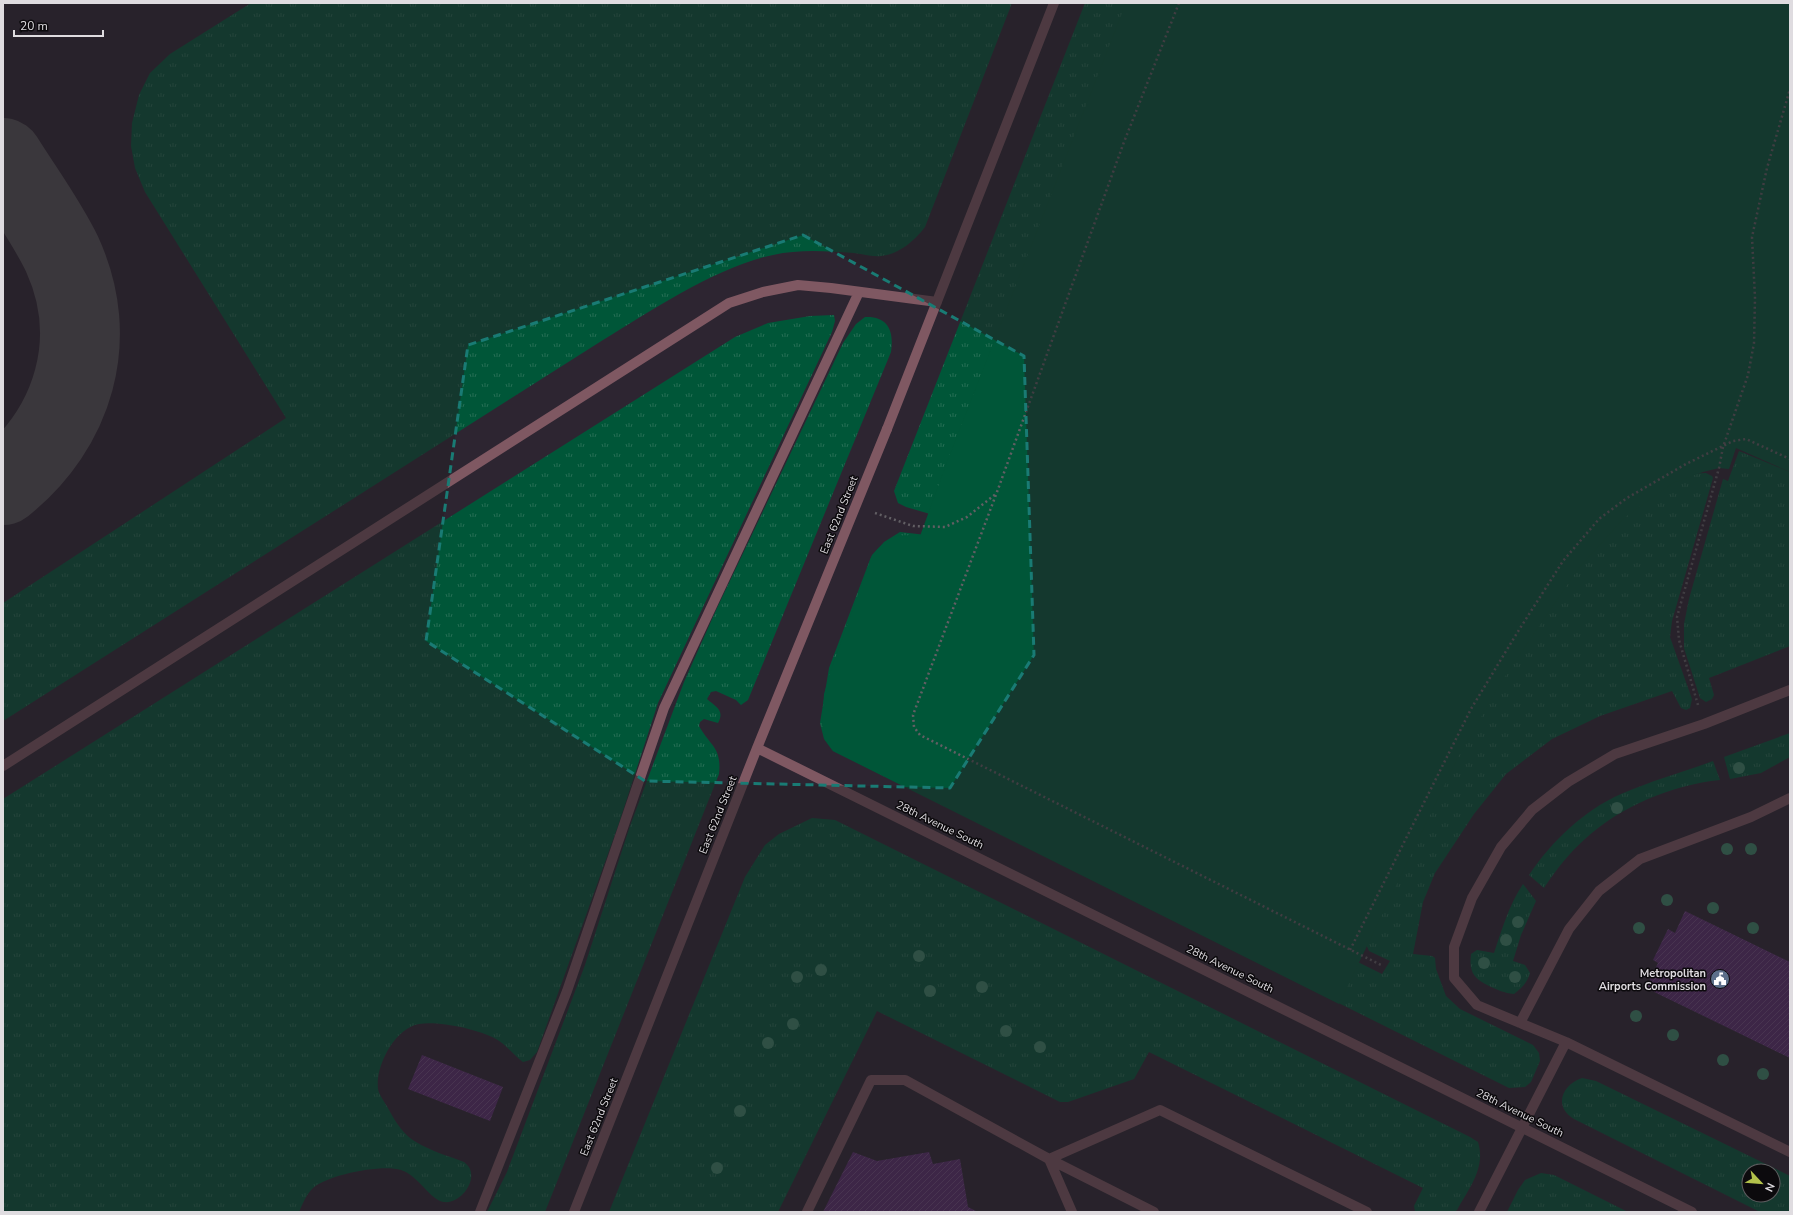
<svg xmlns="http://www.w3.org/2000/svg" width="1793" height="1215" viewBox="0 0 1793 1215" font-family="'Nunito Sans',sans-serif">
  <style>
    .built { fill: #2d2531; fill-rule: evenodd }
    .grass { fill: url(#grass-tufts); fill-rule: evenodd }
    .park { fill: #005638 }
    .lines { fill: none; stroke-linecap: round; stroke-linejoin: round }
    .taxiway { stroke: #565257; stroke-width: 80 }
    .building { fill: url(#building-hatch) }
    .path { stroke: #625f64; stroke-width: 2.5; stroke-dasharray: 2 3; stroke-linecap: butt }
    .lane { stroke: #7f5862; stroke-width: 10 }
    .street { stroke: #7f5862; stroke-width: 10 }
    .tree { fill: #3d8769 }
    .marked { fill: none; stroke: #197b74; stroke-width: 3; stroke-dasharray: 8 5; stroke-linejoin: round }
    .labels { text-anchor: middle; dominant-baseline: central; stroke-width: 3; stroke-linejoin: round; paint-order: stroke }
    .street-label { font-size: 11px; fill: #dfdce0; stroke: #0c0a0d }
    .poi-label { font-size: 11px; font-weight: bold; fill: #dfdce0; stroke: #0c0a0d; text-anchor: end }
  </style>
  <defs>
    <pattern id="grass-tufts" width="24" height="20" patternUnits="userSpaceOnUse"><rect width="24" height="20" fill="#005638"/><path d="M3 7l-1-3M5 7V3M7 7l1-3M15 17l-1-3M17 17v-4M19 17l1-3" fill="none" stroke="#256e54"/></pattern>
    <pattern id="building-hatch" width="6" height="6" patternUnits="userSpaceOnUse"><rect width="6" height="6" fill="#5c2e70"/><path d="M-1 1l2-2M0 6l6-6M5 7l2-2" fill="none" stroke="#734c84"/></pattern>
  </defs>
  <rect width="100%" height="100%" fill="#242026"/>
  <path class="built" d="M3,3H1790V1212H3ZM1749,1171H1773V1195H1749Z"/>
  <path class="grass" d="M251,3H1012L925,227C915,240 900,254 881,256C872,257 863,254 854,253C827,251 799,249 773,255C718,266 651,311 603,340L3,721V603L286,418L145,192L135,168L131,146L132,123L139,95L150,73L170,54Z
    M1085,3H1171L937,516L906,507L898,503L894,491Z
    M834,315L835,321L832,332L658,703L619,823L537,1052L530,1060L523,1062C513,1055 507,1045 496,1039C477,1029 439,1021 419,1024C395,1028 375,1066 378,1089C379,1095 386,1104 389,1110C396,1123 404,1135 416,1142C431,1151 448,1156 464,1162C466,1164 469,1166 470,1169C476,1184 459,1204 444,1202C431,1201 418,1175 401,1170C381,1164 328,1175 313,1188C307,1193 302,1205 299,1212H3V799L735,337L768,323L810,316Z
    M865,317C889,316 894,332 891,352L748,700L741,705L736,700L716,691L711,692L707,699C716,707 725,710 718,723L704,719L700,722L699,726C710,746 722,747 719,774L545,1212H487L507,1172L585,965L630,826L684,682L717,608L843,343L856,324Z
    M1739,451L1790,472V646L1709,678L1714,695L1712,699L1706,702L1700,698L1684,648V624L1689,599L1723,479L1728,481Z
    M1706,473L1712,476L1713,478L1672,621L1670,637L1692,699L1690,708L1686,710L1681,708L1672,691L1600,716L1552,739L1506,774L1474,814L1435,873L1423,902L1413,954L1432,956L1435,958L1436,969L1446,996L1460,1009L1533,1045L1539,1053L1540,1061L1531,1082L1525,1087L1509,1088L833,751L824,739L820,723L829,668L871,557L884,542L900,532L961,539L911,740L1382,974L1390,961L1369,951L1364,940L1484,694L1591,536L1686,474Z
    M1790,733V757L1761,773L1730,779L1724,757Z
    M1713,761L1720,780C1672,785 1621,806 1585,839C1569,853 1556,870 1544,888L1529,875C1552,841 1583,811 1621,794C1651,781 1683,772 1713,761Z
    M812,818L835,820L1470,1137L1478,1142C1486,1168 1469,1188 1457,1210L1454,1212L1415,1211L1414,1206L1423,1188L1149,1052L1134,1079L1068,1102H1060L877,1011L778,1212H609L745,877L765,845L779,834Z
    M1523,884L1536,901L1521,935L1513,961L1525,965L1530,973C1527,983 1522,988 1514,994C1504,993 1498,990 1489,986C1473,978 1469,972 1471,954L1477,950L1494,953C1502,929 1509,905 1523,884Z
    M1582,1078L1596,1081L1790,1176V1212H1760L1574,1119C1553,1106 1562,1085 1582,1078ZM1749,1171H1773V1195H1749Z
    M1541,1173L1554,1175L1628,1212H1507L1518,1190L1525,1180Z"/>
  <path class="park" d="M1126,3H1790V472L1736,448L1729,469L1719,468L1703,472L1673,483L1624,518L1578,569L1501,682L1457,759L1339,1004L833,751L825,740L822,721L824,694L830,673L872,555C890,535 895,534 920,536L947,462Z"/>
  <g class="lines">
    <path class="taxiway" d="M3,158C23,190 46,221 62,254C101,339 74,428 3,485"/>
  </g>
  <path class="building" d="M1685,911L1790,962V1058L1646,988L1658,963L1653,960L1668,929L1675,933Z
    M422,1055L503,1087L490,1121L408,1089Z
    M853,1152L877,1161L929,1152L933,1164L960,1159L968,1207L978,1212H823Z"/>
  <g class="lines">
    <path class="path" d="M1179,3L1124,142L997,492L913,715L914,727L920,735L1381,965
      M875,513L913,526L945,527L967,517L997,493
      M1698,705L1679,640L1677,617L1719,468L1723,447L1748,375L1754,343L1755,298L1752,237L1767,168L1790,89
      M1350,950L1471,709L1517,633L1563,561L1599,519L1627,498L1686,464L1733,441L1746,439L1790,459"/>
    <path class="lane" d="M887,429L1054,3
      M3,766L729,303L763,292L798,285L831,288L937,302
      M1790,798L1751,817L1640,859L1599,891L1569,929L1520,1023L1566,1042L1790,1152
      M1520,1023L1477,1005L1454,978V947L1472,898L1501,847L1532,810L1568,782L1615,754L1704,724L1790,690
      M1049,1159L1154,1212
      M1049,1159L1072,1212
      M480,1212L567,991L664,708L859,292
      M807,1212L871,1080H905L1049,1159L1160,1110L1367,1212
      M1479,1212L1566,1042"/>
    <path class="street" d="M757,748L1692,1212
      M574,1212L757,748L887,429"/>
  </g>
  <g class="tree">
    <circle cx="1739" cy="768" r="6"/>
    <circle cx="1617" cy="808" r="6"/>
    <circle cx="1727" cy="849" r="6"/>
    <circle cx="1751" cy="849" r="6"/>
    <circle cx="1667" cy="900" r="6"/>
    <circle cx="1713" cy="908" r="6"/>
    <circle cx="1518" cy="922" r="6"/>
    <circle cx="1639" cy="928" r="6"/>
    <circle cx="1753" cy="928" r="6"/>
    <circle cx="1506" cy="940" r="6"/>
    <circle cx="919" cy="956" r="6"/>
    <circle cx="1484" cy="963" r="6"/>
    <circle cx="821" cy="970" r="6"/>
    <circle cx="797" cy="977" r="6"/>
    <circle cx="1515" cy="977" r="6"/>
    <circle cx="982" cy="987" r="6"/>
    <circle cx="930" cy="991" r="6"/>
    <circle cx="1636" cy="1016" r="6"/>
    <circle cx="793" cy="1024" r="6"/>
    <circle cx="1006" cy="1031" r="6"/>
    <circle cx="1673" cy="1035" r="6"/>
    <circle cx="768" cy="1043" r="6"/>
    <circle cx="1040" cy="1047" r="6"/>
    <circle cx="1723" cy="1060" r="6"/>
    <circle cx="1763" cy="1074" r="6"/>
    <circle cx="740" cy="1111" r="6"/>
    <circle cx="717" cy="1168" r="6"/>
  </g>
  <path d="M0 0H1793V1215H0ZM803,235L1024,356L1034,655L950,788L645,781L426,641L468,345Z" fill="#242026" fill-opacity=".55" fill-rule="evenodd"/>
  <path class="marked" d="M803,235L1024,356L1034,655L950,788L645,781L426,641L468,345Z"/>
  <defs>
    <g id="civic-disc" transform="scale(1)"><circle r="9.5" fill="#5c6f8a" stroke="#0c0a0d"/><path d="M-.6-6.5H3V-4.5H.6V-3L4-1V1h2V6H-6V1h2V-1L-.6-3ZM-1.2 2.5V6h2.4V2.5Z" fill="#fff"/></g>
  </defs>
  <g fill-rule="evenodd">
    <use href="#civic-disc" x="1720" y="979"/>
  </g>
  <g class="labels">
    <g class="street-label">
      <text transform="translate(839 515) rotate(-68)">East 62nd Street</text>
      <text transform="translate(718 815) rotate(-68)">East 62nd Street</text>
      <text transform="translate(940 825) rotate(26)">28th Avenue South</text>
      <text transform="translate(1230 969) rotate(26)">28th Avenue South</text>
      <text transform="translate(1520 1113) rotate(26)">28th Avenue South</text>
      <text transform="translate(599 1117) rotate(-68)">East 62nd Street</text>
    </g>
    <g class="poi-label">
      <text x="1706" y="973">Metropolitan<tspan x="1706" dy="13">Airports Commission</tspan></text>
    </g>
  </g>
  <rect width="1793" height="1215" fill="none" stroke="#dfdce0" stroke-width="8"/>
  <g transform="translate(1761 1183) rotate(116)"><circle r="19" fill="#0c0a0d" stroke="#605e61"/>
  <path d="M0-3L7 15L0 10L-7 15Z" fill="#b3c24b"/>
  <text y="-6" font-size="11" font-weight="bold" text-anchor="middle" fill="#dfdce0">N</text>
  </g>
  <path d="M14 30v6h89v-6" fill="none" stroke="#dfdce0" stroke-width="2"/>
  <text x="20" y="30" font-size="12" fill="#dfdce0" stroke="#0c0a0d" stroke-width="3" paint-order="stroke">20 m</text>
</svg>
